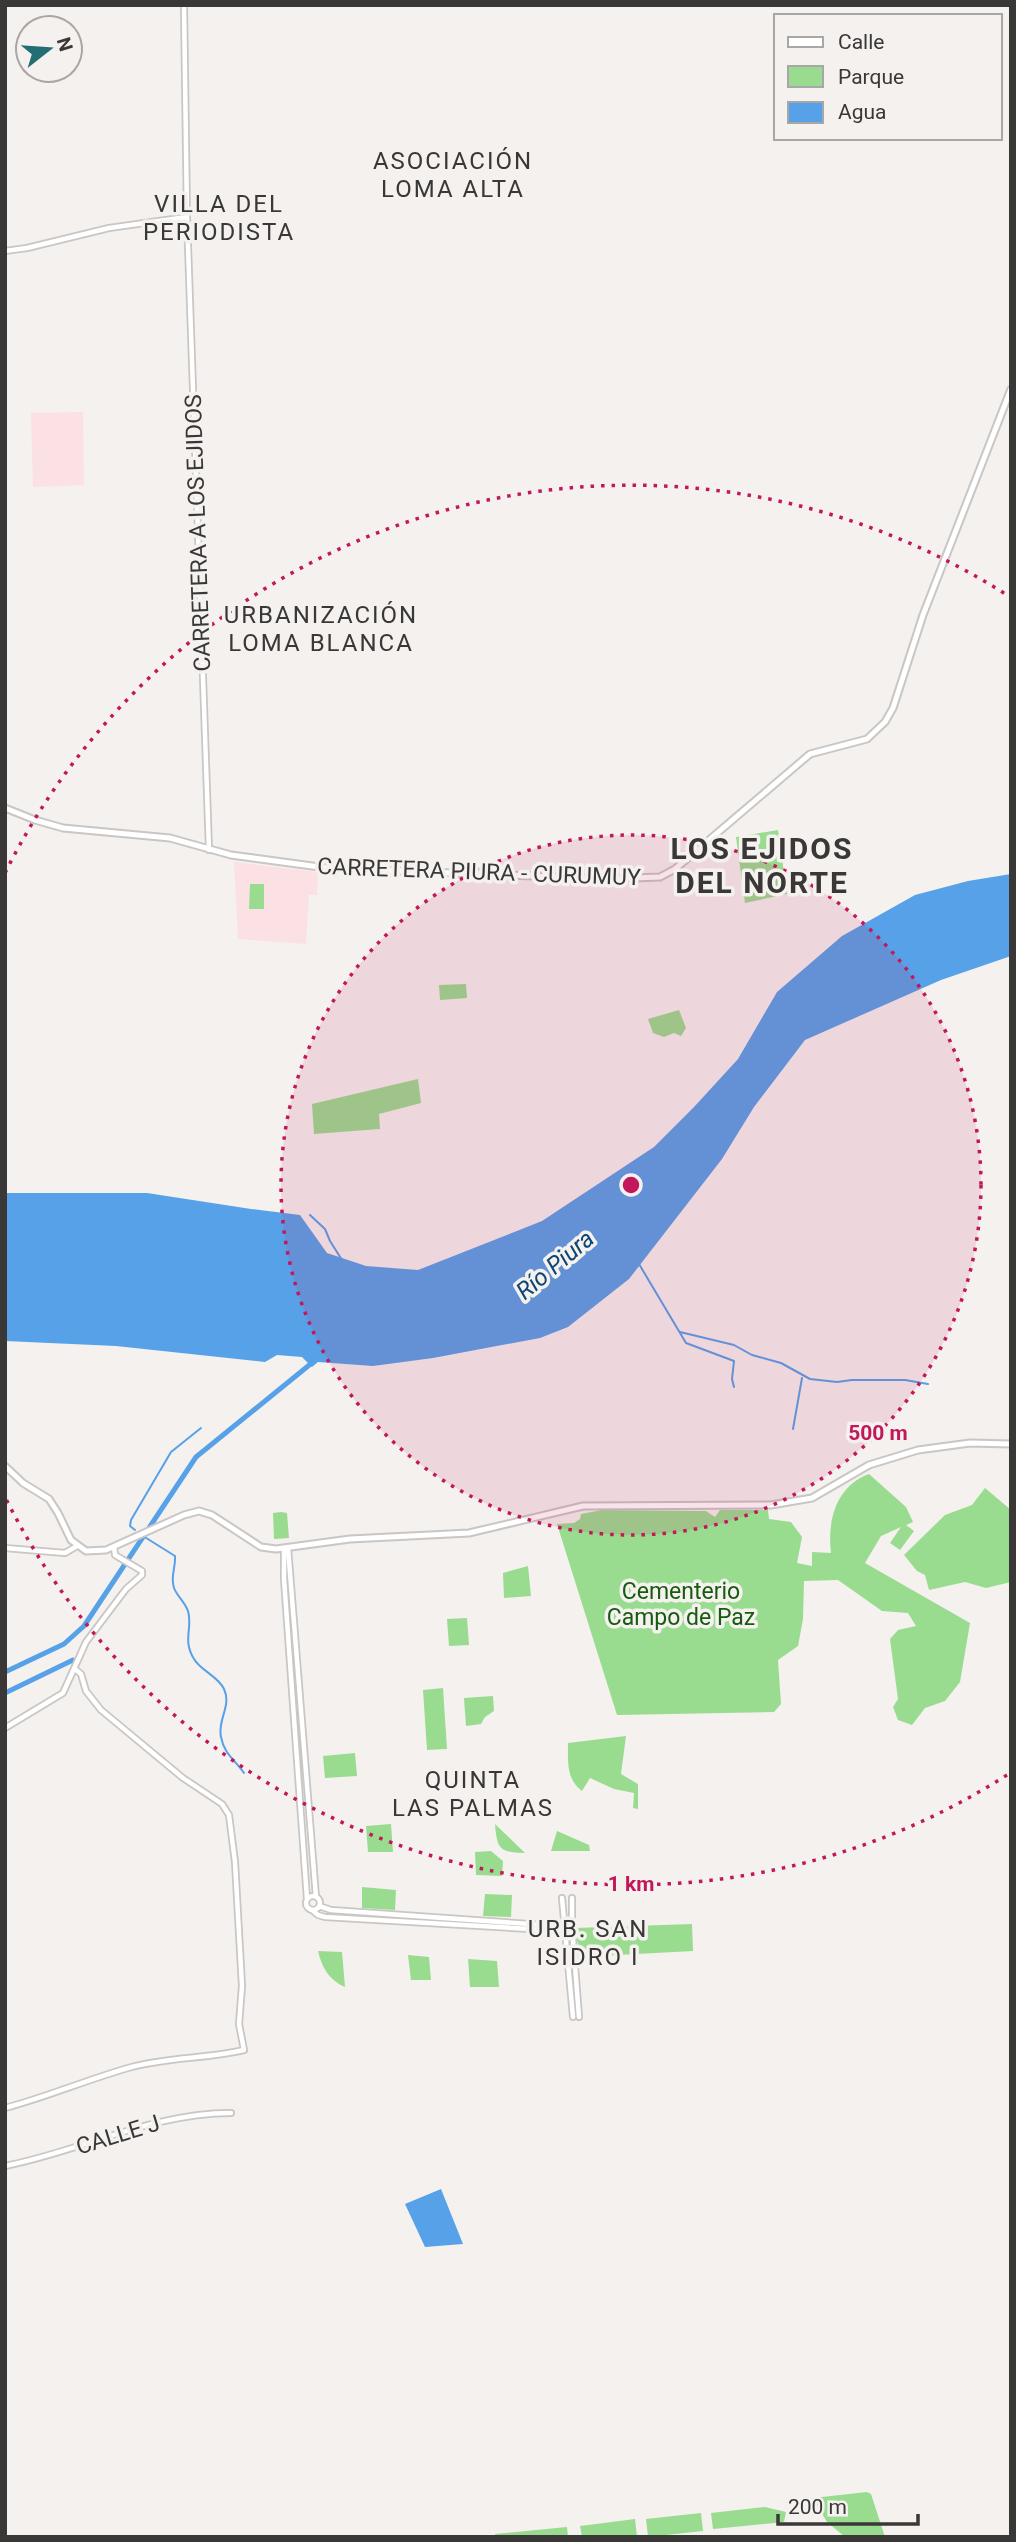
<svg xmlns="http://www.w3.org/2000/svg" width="1016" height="2542" viewBox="0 0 1016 2542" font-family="Roboto,sans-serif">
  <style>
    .education { fill: #fbe0e4 }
    .green { fill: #99dc90 }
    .water { fill: #57a1e8 }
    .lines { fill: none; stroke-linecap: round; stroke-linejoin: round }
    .stream { stroke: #57a1e8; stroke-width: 2 }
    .canal { stroke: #57a1e8; stroke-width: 5 }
    .tertiary-casing { stroke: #c9c6c3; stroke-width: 8 }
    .secondary-casing { stroke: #c9c6c3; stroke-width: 9 }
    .tertiary { stroke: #fff; stroke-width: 4.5 }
    .secondary { stroke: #fff; stroke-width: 5 }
    .ring { fill: none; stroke: #c2185b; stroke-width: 3.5; stroke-dasharray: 3.5 7 }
    .labels { text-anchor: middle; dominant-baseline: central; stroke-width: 7; stroke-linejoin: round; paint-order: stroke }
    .street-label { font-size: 23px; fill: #393837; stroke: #f4f1ef }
    .park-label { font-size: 23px; fill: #165b0e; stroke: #f4f1ef }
    .neighbourhood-label { font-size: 24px; letter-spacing: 2px; fill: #393837; stroke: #f4f1ef }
    .water-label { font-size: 24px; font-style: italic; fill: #0e4573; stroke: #f4f1ef }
    .district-label { font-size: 30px; font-weight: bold; letter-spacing: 2px; fill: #393837; stroke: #f4f1ef }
    .centre { fill: #c2185b; stroke: #f4f1ef; stroke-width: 3.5 }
    .ring-label { font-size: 21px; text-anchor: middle; font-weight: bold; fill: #c2185b; stroke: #f4f1ef; stroke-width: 7; stroke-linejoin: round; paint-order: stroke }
  </style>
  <rect width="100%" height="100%" fill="#f4f1ef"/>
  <path class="education" d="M83,412L84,485L33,487L31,413Z
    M234,862L318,872L317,895H309L306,944L238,939Z"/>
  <path class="green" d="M778,830L787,894L745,903L736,837Z
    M250,884H264V909H249Z
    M466,984L467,998L440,1000L439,985Z
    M679,1010L686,1028L681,1036L674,1033L664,1037L653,1033L648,1019Z
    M418,1079L421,1103L379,1114L380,1129L314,1134L312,1104Z
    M869,1474L906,1507L913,1522L906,1525L914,1531L900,1550L890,1543L901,1527L881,1536L865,1563L970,1623L960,1682L945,1701L925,1708L912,1725L898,1720L893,1707L898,1699L890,1639L898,1630L916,1626L908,1613L882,1611L838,1580L804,1581L803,1619L798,1646L778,1660L781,1704L774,1712L617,1715L557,1524L574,1523L580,1519L581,1514L602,1510L706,1511L715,1517L720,1510H768L769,1519L791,1522L802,1537L797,1563L812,1566V1552L831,1553C827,1521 836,1486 869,1474Z
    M985,1488L1011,1510V1582L986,1588L965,1582L929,1590L925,1575L917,1571L904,1555L945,1515L972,1505Z
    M281,1512L287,1513L289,1538L274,1539L273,1513Z
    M287,1559L300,1724L295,1714L285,1579Z
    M528,1566L531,1596L504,1598L503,1573Z
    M467,1618L469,1645L449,1646L447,1619Z
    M443,1688L447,1749L427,1750L423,1690Z
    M493,1696L494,1711L485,1717L481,1724L466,1726L464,1698Z
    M626,1736L621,1774L638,1784V1809L633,1808L634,1793L614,1789L590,1778L582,1791C566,1779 568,1761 568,1743Z
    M355,1753L357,1776L325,1778L323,1756Z
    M391,1824L393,1852H368L366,1826Z
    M495,1824L525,1853C500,1852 497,1850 495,1824Z
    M557,1831L589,1845L590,1851H551Z
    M491,1851L503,1861L502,1876L476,1875L475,1852Z
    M362,1887L396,1890L395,1910L362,1908Z
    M485,1894L512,1895L511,1917L483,1916Z
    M692,1924L693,1951L580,1957L575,1928Z
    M318,1951L342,1952L345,1987C329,1980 322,1968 318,1951Z
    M408,1955L429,1957L431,1980H411Z
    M468,1959L497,1961L499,1987H470Z
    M867,2492L871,2494L885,2537H845L827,2522L813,2498Z
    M765,2507L786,2512L784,2522L713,2529L711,2513Z
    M701,2513L703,2531L648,2537L646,2519Z
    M635,2519L637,2537H582L580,2526Z
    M567,2527L568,2537H496L495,2534Z"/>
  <path class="water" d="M1011,874V956L941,980L805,1040L754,1107L722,1159L629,1279L568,1327L540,1338L433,1358L373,1366L318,1362L312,1367L302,1357L277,1355L265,1362L116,1346L5,1341V1193H147L251,1209L300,1215L327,1253L366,1266L418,1270L542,1221L654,1147L694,1107L738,1059L777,992L842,936L915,895L968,881Z
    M441,2189L463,2244L425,2247L405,2204Z"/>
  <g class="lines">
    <path class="stream" d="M310,1215L325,1229L330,1241L342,1260
      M639,1264L686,1343L734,1361L732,1379L734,1387
      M680,1332L734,1345L752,1355L781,1363L810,1379L837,1382L852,1380H905L928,1384
      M793,1429L802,1378
      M135,1530L130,1526L131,1520L171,1452L201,1428
      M143,1536L175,1556C176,1567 170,1577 174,1588C177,1596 185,1602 188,1611C193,1628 182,1640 194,1659C201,1671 218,1676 224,1689C232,1706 217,1720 221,1737C224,1754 235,1760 244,1773"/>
    <path class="canal" d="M5,1672L64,1644L84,1626L196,1457L313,1362
      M5,1693L73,1660"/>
    <g class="tertiary-casing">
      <path id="tertiary" d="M184,5L187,217L209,850
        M5,251L27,248L109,228L187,217
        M5,1548L65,1553L77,1546
        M288,1548L316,1897
        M284,1549V1579L307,1899
        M5,1728L63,1693L86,1642L126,1589L142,1575V1571L115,1555L114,1547
        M306 1903a7 7 0 1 1 14 0a7 7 0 1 1-14 0Z
        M562,1898L573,2017
        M572,1898V1927L579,2017
        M312,1910L318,1915L325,1917L564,1931L572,1927L331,1910L319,1906
        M5,2108C47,2097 86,2080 128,2068C165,2057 206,2059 244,2050L239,2024L242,1986L235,1862L229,1815L222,1804L183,1778L101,1710L86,1691L81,1674L75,1669
        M5,2166C82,2151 151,2113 231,2113"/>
    </g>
    <g class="secondary-casing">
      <path id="secondary" d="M5,808L35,820L63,828L170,838L231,855L327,868L607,879L660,877L675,869L810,754L867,739L885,722L893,708L923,615L1011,389
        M5,1466L23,1483L49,1499L58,1513L71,1540L86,1551L106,1550L184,1515L199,1511L212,1515L261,1547L276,1549L350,1539L469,1533L583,1506L771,1505L812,1498L869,1465L918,1450L970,1443L1011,1444"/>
    </g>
    <use href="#tertiary" class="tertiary"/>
    <use href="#secondary" class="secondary"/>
  </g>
  <circle cx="631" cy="1185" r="350" fill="#c2185b" fill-opacity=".12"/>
  <g class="ring">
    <circle cx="631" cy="1185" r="350"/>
    <path d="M1007 1775A699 699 0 0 1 5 1497M5 873A699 699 0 0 1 1007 595"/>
  </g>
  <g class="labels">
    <g class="street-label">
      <text transform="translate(198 533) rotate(-92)">CARRETERA A LOS EJIDOS</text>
      <text transform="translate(479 872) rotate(2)">CARRETERA PIURA - CURUMUY</text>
      <text transform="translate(118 2135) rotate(-17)">CALLE J</text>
    </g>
    <g class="park-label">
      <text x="681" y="1591">Cementerio<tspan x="681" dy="26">Campo de Paz</tspan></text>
    </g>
    <g class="neighbourhood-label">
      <text x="453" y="161">ASOCIACIÓN<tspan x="453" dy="28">LOMA ALTA</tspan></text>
      <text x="219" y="204">VILLA DEL<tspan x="219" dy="28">PERIODISTA</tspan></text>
      <text x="321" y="615">URBANIZACIÓN<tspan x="321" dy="28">LOMA BLANCA</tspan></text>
      <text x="473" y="1780">QUINTA<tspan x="473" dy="28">LAS PALMAS</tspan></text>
      <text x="588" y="1929">URB. SAN<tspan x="588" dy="28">ISIDRO I</tspan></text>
    </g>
    <g class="water-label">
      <text transform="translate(555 1265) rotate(-40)">Río Piura</text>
    </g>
    <g class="district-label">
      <text x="762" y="848">LOS EJIDOS<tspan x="762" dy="34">DEL NORTE</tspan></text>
    </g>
  </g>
  <circle cx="631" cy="1185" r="10" class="centre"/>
  <g class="ring-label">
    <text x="878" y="1440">500 m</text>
    <text x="631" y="1891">1 km</text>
  </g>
  <rect width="1016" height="2542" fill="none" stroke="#393837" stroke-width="14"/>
  <rect x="774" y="14" width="228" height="126" fill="#f4f1ef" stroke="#a9a7a5" stroke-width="2"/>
  <rect x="788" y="37" width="35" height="10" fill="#ffffff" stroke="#a9a7a5" stroke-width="2"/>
  <text x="838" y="49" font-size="21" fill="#393837">Calle</text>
  <rect x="788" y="66" width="35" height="21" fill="#99dc90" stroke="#a9a7a5" stroke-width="2"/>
  <text x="838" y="84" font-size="21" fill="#393837">Parque</text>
  <rect x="788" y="102" width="35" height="21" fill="#57a1e8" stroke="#a9a7a5" stroke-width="2"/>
  <text x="838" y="119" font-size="21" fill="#393837">Agua</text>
  <g transform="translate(49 49) rotate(73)"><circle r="33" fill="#f4f1ef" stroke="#a9a7a5" stroke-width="2"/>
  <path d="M0-5L12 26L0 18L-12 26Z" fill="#236e72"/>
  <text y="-10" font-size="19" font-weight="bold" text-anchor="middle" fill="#393837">N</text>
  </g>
  <path d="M778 2514v10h140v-10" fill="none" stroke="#393837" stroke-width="3.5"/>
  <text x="788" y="2514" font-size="21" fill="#393837" stroke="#f4f1ef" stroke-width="5" paint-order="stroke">200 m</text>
</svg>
